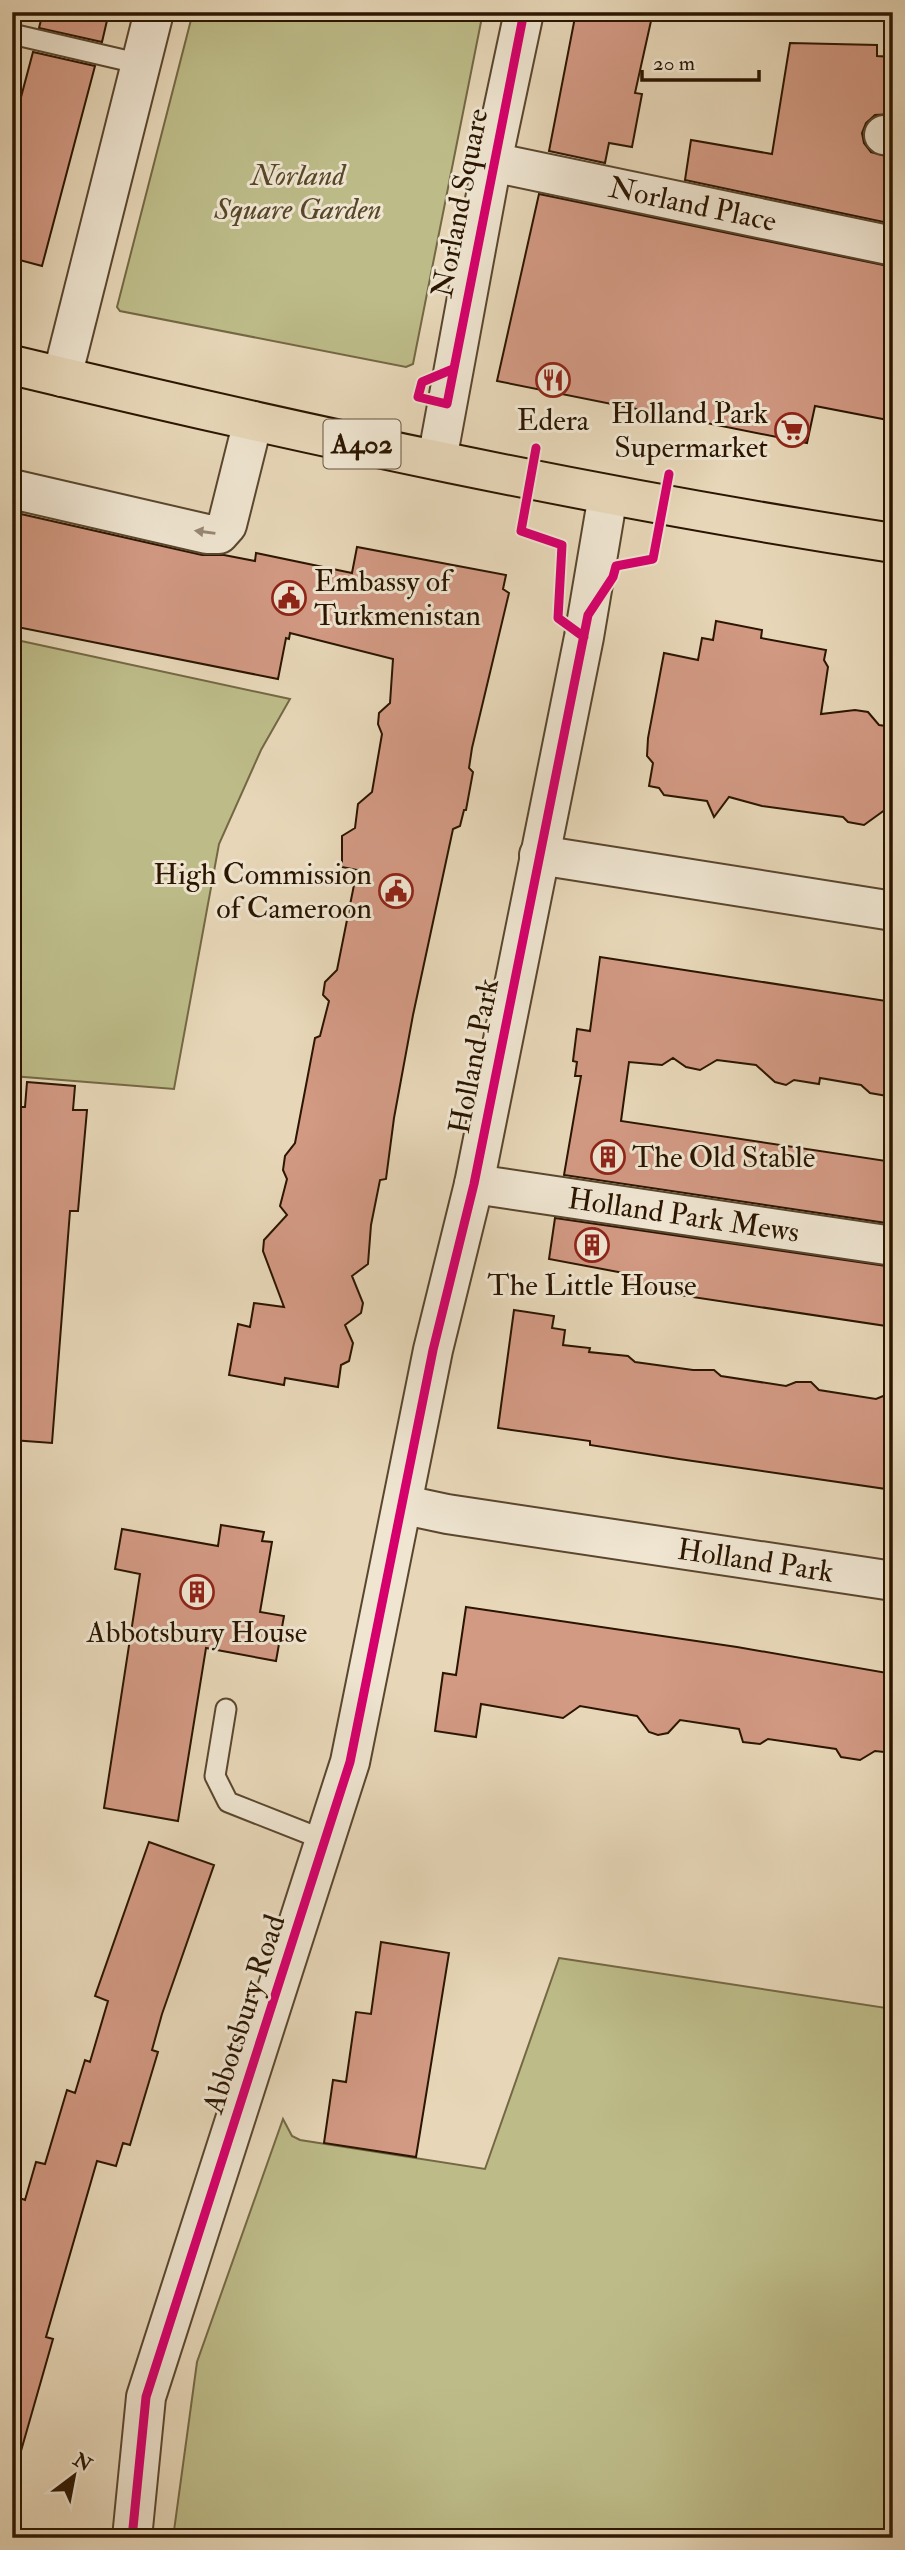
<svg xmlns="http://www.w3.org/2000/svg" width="905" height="2550" viewBox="0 0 905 2550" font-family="'IM FELL Double Pica',serif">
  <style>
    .green { fill: #bdbc89; stroke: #746844; stroke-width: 2 }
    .building { fill: #d29983; stroke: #2b1500; stroke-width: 2 }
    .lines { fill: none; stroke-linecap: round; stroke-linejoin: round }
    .service-casing { stroke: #5a462e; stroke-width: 23 }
    .minor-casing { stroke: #5a462e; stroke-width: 42 }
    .primary-casing { stroke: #2b1500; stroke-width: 42 }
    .service { stroke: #efe5d1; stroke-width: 19 }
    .minor { stroke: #efe5d1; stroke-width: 38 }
    .primary { stroke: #e7d7b8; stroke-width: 38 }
    .cycleway-casing { stroke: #efe5d1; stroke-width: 13 }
    .cycleway { stroke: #d6006c; stroke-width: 9 }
    .oneway { fill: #978773 }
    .labels { text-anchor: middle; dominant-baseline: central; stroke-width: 6; stroke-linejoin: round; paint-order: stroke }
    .shield { fill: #efe5d1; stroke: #66533f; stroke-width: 2 }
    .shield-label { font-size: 28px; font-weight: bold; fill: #2b1500 }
    .park-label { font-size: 30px; font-style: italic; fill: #574729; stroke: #efe5d1 }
    .street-label { font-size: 30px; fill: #2b1500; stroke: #efe5d1 }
    .poi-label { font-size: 30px; fill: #2b1500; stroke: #efe5d1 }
  </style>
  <rect width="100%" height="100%" fill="#e7d7b8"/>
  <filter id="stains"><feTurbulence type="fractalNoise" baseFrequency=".00286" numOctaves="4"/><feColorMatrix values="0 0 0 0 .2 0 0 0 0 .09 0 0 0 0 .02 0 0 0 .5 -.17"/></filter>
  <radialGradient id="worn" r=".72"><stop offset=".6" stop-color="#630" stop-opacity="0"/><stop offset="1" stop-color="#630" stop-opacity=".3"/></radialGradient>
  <path class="green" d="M193,12H483L413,364L406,367L120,311L117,307Z
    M12,639L290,699L261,750L219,844L174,1089L12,1076Z
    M559,1958L893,2009V2538H173L197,2362L283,2119L292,2136L300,2140L485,2169Z"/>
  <path class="building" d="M43,12H109L102,42L39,28Z
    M576,12H653L635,93L642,94L632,147L609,143L605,163L549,151Z
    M790,43L877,45V56L893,57V114L875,115L866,123L862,133L864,143L871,152L893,158V224L685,180L691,140L772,154Z
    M33,52L95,66L42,266L12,258V131Z
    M539,194L893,267V421L815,406L807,443L497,381Z
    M12,512L202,555H224L255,561L256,553L352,573L357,547L506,575L503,589L509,593L472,748L469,768L473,772L466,810H464L460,826L453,829L413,1015L394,1118L386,1179L380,1180L371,1225L368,1264L352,1276L363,1303L361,1313L345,1325L353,1343L349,1361L341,1365L338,1387L285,1378L284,1385L229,1375L238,1324L250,1327L254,1303L284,1307L263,1251L264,1240L287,1215L280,1206L287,1179L283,1170L285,1156L295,1143L315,1038L320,1036L329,1001L323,995L325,982L337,970L357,870L342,867V836L355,828L358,804L372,792L382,734L378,724L379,713L390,703L393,659L290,633L289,639L286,638L278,679L12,626Z
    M716,621L762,630L761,638L826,650L824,660L828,667L821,714L855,710L868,712L879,725L893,727V804L864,825L848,822L843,817L762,806L729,797L714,817L707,801L664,795L659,788L649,786L653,763L647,756L648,738L664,653L698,660L702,638L713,640Z
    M600,957L893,1002V1097L870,1093L861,1085L820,1078L819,1084L794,1080L786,1085L775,1082L756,1065L717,1060L700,1070L686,1067L673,1058L662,1065L629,1062L621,1121L893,1162V1224L564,1175L581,1076H575L577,1062L573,1061L577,1029L590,1031Z
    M27,1082L75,1086L73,1110H87L78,1211H70L52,1443L12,1440V1107H25Z
    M555,1218L893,1267V1327L626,1287L629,1274L549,1259Z
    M514,1310L554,1316L552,1328L565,1330L563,1345L590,1348L589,1352L628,1356L635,1362L693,1370H714L721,1376L786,1386L796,1382H811L819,1390L876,1399L893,1392V1490L679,1459L590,1445V1441L498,1428Z
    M221,1525L264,1532L262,1541L272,1542L260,1612L284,1616L276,1661L206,1648L178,1821L104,1808L140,1574L115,1569L122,1529L218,1546Z
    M466,1607L737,1647L893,1674V1753L875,1751L860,1760L841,1757L836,1749L768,1739L760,1744L743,1742L739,1729L680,1720L668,1733L658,1735L649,1732L637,1716L580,1706L563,1718L481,1704L476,1737L435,1731L443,1673L456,1675Z
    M149,1842L214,1865L162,2014L152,2050L158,2052L130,2145L123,2143L116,2166L97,2161L46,2337L53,2339L21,2451L12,2450V2215L17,2197L25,2200L36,2162L45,2164L67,2090L75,2093L85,2060L90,2062L108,2001L95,1996Z
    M381,1942L449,1953L416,2157L324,2143L333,2080L346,2082L356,2012L371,2014Z"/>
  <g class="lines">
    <g class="service-casing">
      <path id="service" d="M12,34L141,64
        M226,1709L215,1776L228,1802L327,1841"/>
    </g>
    <g class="minor-casing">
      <g id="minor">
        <path d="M884,135L893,136"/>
        <path id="s1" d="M492,162L893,246"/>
        <path d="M62,377L154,12"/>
        <path d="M437,460L492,162L524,12"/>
        <path d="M12,489L207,534H219L227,525L253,421"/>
        <path d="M539,855L893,911"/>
        <path id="s2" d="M474,1184L893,1246"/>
        <path id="s3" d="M405,1505L447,1514L893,1581"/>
        <path d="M132,2538L146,2397L350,1762L433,1350L474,1184L584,637L608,495"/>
      </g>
    </g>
    <g class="primary-casing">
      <path id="primary" d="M12,365C304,435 597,498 893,543"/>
    </g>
    <use href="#service" class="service"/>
    <use href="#minor" class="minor"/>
    <use href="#primary" class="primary"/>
    <g class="cycleway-casing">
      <path id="cycleway" d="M453,369L422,382L418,397L447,404L524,12
        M536,448L521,531L562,545L558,618L584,637
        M132,2538L146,2397L350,1762L433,1350L474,1184L588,615L613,577L616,566L653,559L669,474"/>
    </g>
    <use href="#cycleway" class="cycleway"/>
  </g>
  <defs><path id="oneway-solid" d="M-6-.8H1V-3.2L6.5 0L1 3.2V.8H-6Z" transform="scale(1.75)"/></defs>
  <use class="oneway" href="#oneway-solid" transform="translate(205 532) rotate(-172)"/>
  <defs>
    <g id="restaurant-ring" transform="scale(1.75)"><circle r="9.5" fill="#efe5d1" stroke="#8f2418" stroke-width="1.5"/><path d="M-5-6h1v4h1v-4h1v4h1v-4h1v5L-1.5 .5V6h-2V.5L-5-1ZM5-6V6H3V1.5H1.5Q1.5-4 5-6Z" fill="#8f2418"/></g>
    <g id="supermarket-ring" transform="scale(1.75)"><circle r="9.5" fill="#efe5d1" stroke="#8f2418" stroke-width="1.5"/><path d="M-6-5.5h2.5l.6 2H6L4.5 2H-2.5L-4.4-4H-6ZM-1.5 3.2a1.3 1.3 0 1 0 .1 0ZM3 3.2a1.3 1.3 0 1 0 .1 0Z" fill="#8f2418"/></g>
    <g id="civic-ring" transform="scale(1.75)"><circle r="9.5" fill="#efe5d1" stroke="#8f2418" stroke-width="1.5"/><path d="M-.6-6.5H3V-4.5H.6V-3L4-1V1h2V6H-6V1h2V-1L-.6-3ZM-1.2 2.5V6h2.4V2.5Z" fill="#8f2418"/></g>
    <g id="building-ring" transform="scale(1.75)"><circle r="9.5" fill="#efe5d1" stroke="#8f2418" stroke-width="1.5"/><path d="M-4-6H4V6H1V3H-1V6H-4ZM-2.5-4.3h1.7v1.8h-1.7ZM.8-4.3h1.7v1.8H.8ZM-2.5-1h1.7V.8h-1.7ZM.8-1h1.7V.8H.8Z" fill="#8f2418"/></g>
  </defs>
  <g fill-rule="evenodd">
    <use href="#restaurant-ring" x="553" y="380"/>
    <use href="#supermarket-ring" x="792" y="430"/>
    <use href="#civic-ring" x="289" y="598"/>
    <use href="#civic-ring" x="396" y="891"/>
    <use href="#building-ring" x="608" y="1157"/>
    <use href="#building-ring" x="592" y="1245"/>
    <use href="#building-ring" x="197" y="1592"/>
  </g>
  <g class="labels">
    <rect class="shield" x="323.5" y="419.5" width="77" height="49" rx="5"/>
    <g class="shield-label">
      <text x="362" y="444">A402</text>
    </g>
    <g class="park-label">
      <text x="298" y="175">Norland<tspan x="298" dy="34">Square Garden</tspan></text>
    </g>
    <g class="street-label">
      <text transform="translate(460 203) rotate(-79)">Norland Square</text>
      <text stroke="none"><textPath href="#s1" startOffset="205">Norland Place</textPath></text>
      <text transform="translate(474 1056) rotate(-79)">Holland Park</text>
      <text stroke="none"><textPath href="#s2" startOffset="212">Holland Park Mews</textPath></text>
      <text stroke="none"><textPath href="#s3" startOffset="355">Holland Park</textPath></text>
      <text transform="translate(244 2014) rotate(-72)">Abbotsbury Road</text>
    </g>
    <g class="poi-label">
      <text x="768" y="413" text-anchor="end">Holland Park<tspan x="768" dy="34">Supermarket</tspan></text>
      <text x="553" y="420">Edera</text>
      <text x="314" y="581" text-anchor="start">Embassy of<tspan x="314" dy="34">Turkmenistan</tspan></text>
      <text x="372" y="874" text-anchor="end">High Commission<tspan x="372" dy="34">of Cameroon</tspan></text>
      <text x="632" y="1157" text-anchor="start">The Old Stable</text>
      <text x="592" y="1285">The Little House</text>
      <text x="197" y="1632">Abbotsbury House</text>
    </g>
  </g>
  <rect width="905" height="2550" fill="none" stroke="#e7d7b8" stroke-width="42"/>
  <rect x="14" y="14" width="877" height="2522" fill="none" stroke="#2b1500" stroke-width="3.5"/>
  <rect x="21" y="21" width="863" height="2508" fill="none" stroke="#2b1500" stroke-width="2"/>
  <g transform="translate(74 2476) rotate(32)" stroke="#efe5d1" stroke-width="5" paint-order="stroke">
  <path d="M0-5L12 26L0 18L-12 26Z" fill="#2b1500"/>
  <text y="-10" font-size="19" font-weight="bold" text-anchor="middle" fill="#2b1500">N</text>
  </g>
  <path d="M642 70v10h117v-10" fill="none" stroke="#2b1500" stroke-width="3.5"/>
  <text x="653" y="70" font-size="21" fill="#2b1500" stroke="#efe5d1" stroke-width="5" paint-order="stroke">20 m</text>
  <rect width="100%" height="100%" filter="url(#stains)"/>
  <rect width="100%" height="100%" fill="url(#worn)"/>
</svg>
